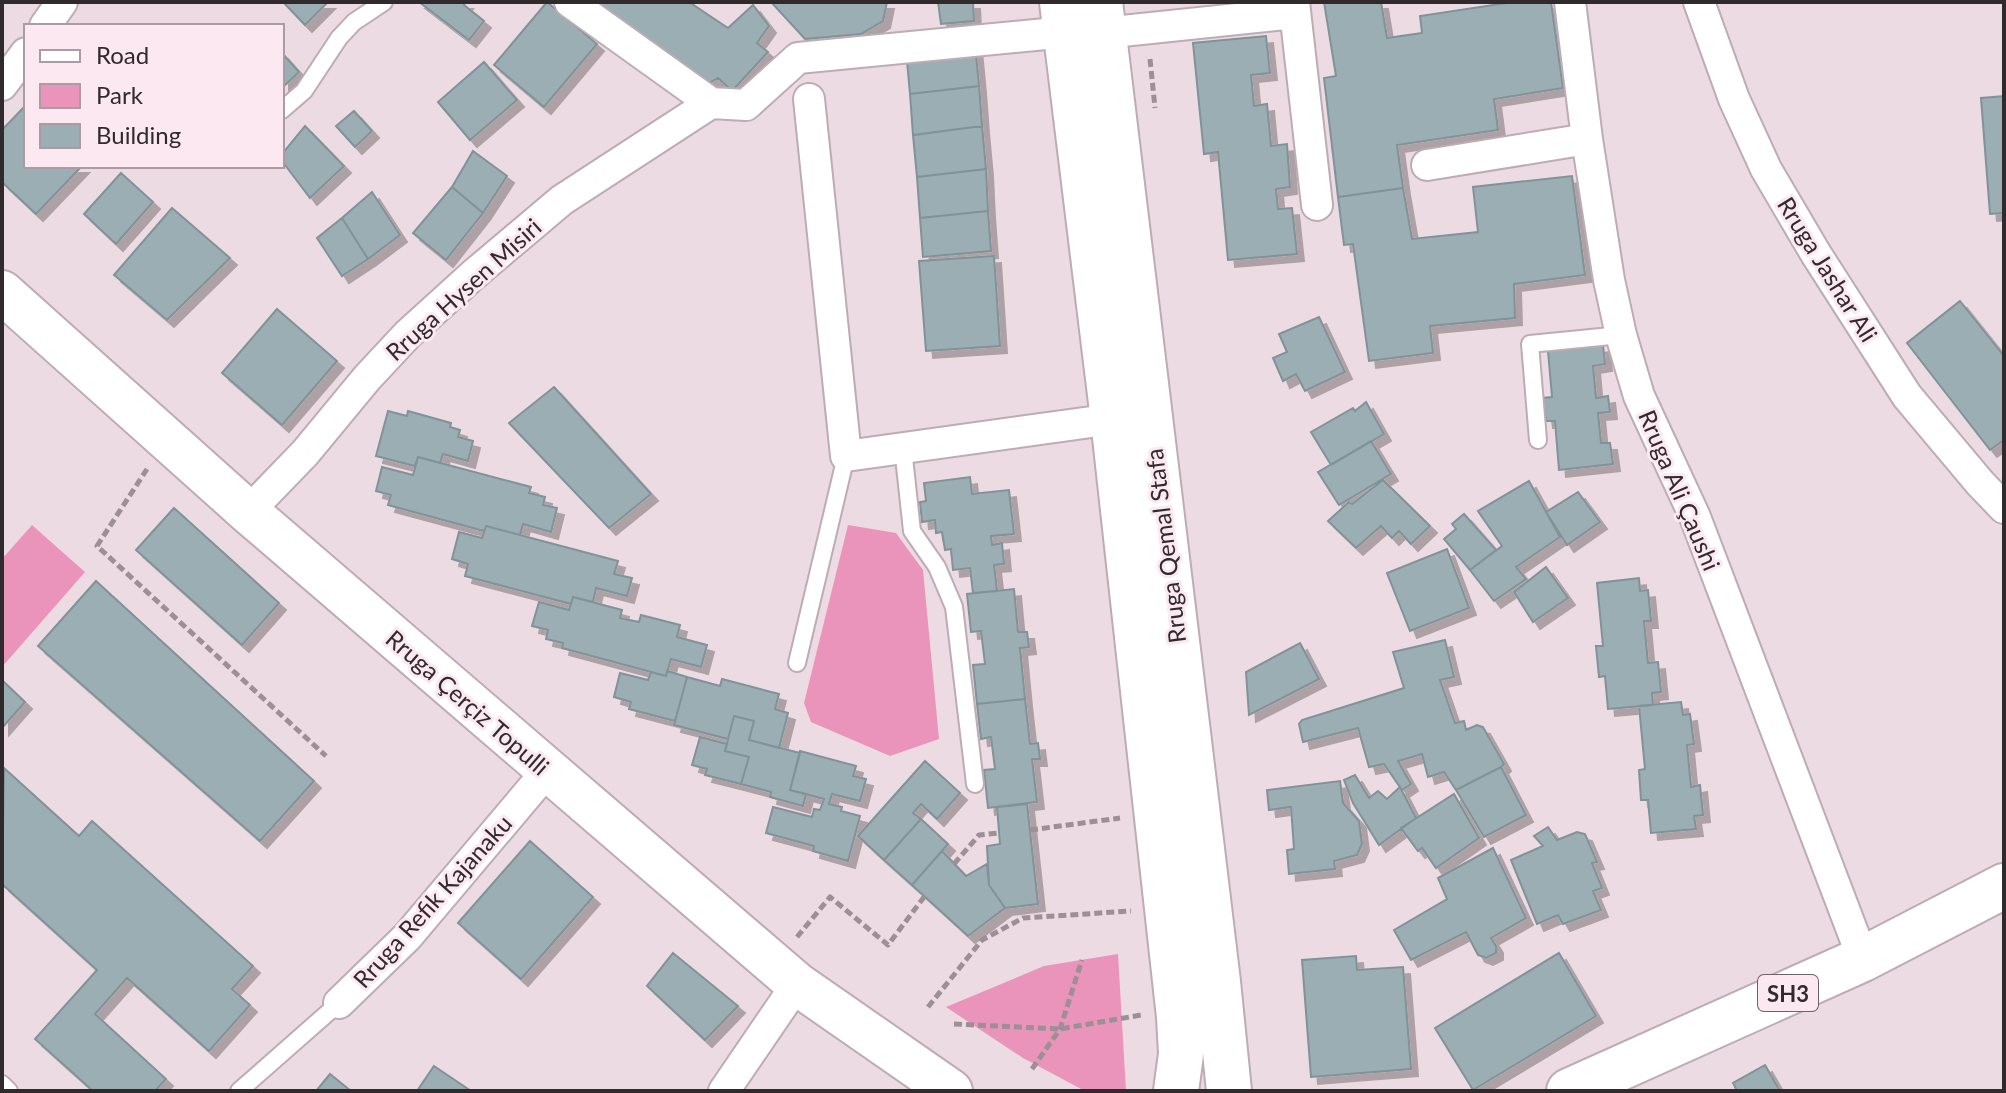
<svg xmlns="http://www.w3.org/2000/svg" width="2006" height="1093" viewBox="0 0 2006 1093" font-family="Lato,sans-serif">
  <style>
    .green { fill: #ea94bb }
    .building { fill: #9baeb3; stroke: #819298; stroke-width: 2; filter: url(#shadow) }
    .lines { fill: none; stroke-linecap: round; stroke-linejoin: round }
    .lane-casing { stroke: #bdacb3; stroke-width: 20 }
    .street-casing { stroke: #bdacb3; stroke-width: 34 }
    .secondary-casing { stroke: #bdacb3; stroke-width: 46 }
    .primary-casing { stroke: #bdacb3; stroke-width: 48 }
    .path { stroke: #9c8f95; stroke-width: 5; stroke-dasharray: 8 4; stroke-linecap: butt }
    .lane { stroke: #fff; stroke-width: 16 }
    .street { stroke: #fff; stroke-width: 30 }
    .secondary { stroke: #fff; stroke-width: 42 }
    .primary { stroke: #fff; stroke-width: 44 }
    .labels { text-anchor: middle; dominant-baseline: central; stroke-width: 6; stroke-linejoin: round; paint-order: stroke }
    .shield { fill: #fbe8f0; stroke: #6e6368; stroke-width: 2 }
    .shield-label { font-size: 22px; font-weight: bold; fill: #312a2d }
    .street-label { font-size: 24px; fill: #312a2d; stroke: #fbe8f0 }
  </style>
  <defs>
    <filter id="shadow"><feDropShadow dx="7" dy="7" stdDeviation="0" flood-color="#0004"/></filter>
  </defs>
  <rect width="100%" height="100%" fill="#eddbe3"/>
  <path class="green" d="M32,525L85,572L2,667V559Z
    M848,525L896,533L923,570L939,739L890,756L811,722L804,703Z
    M1118,954L1126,1091H1085L1023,1058L946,1007L1044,966Z"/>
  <path class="building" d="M283,2H328L305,25Z
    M419,2H466L464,5L484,21L469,40Z
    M547,2L597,44L544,107L494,65Z
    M593,2H689L728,28L753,5L769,26L757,43L768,52L732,91L718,78L704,86Z
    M771,2H887L883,21L861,34L805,39Z
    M938,2H973L974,21L941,24Z
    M1324,2H1381L1387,38L1422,33L1420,16L1513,2H1551L1563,88L1494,99L1498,130L1397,145L1403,188L1338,197L1324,78L1336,76Z
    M1266,36L1270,73L1251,75L1254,106L1267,104L1271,146L1287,144L1290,187L1276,189L1278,209L1292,208L1297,254L1228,260L1218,152L1204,154L1193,43Z
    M975,44L979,86L910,94L906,50Z
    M282,53L299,72L282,88Z
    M484,62L517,100L470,140L438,102Z
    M979,86L982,126L913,135L910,94Z
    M2004,96V213L1990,214L1981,98Z
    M26,105V166H82L36,214L2,182V130Z
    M354,111L372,131L355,147L336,126Z
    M305,126L344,166L310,198L282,161V154Z
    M982,126L986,169L917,177L913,135Z
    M473,151L507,176L483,213L452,187Z
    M986,169L988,211L920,218L917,177Z
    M121,173L153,202L116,244L84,214Z
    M1572,176L1585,275L1514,284L1515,318L1430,326L1433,353L1369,361L1353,244L1344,245L1338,197L1403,188L1412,239L1478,232L1473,187Z
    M452,187L483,213L446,260L413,233Z
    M372,192L400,235L368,259L342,218Z
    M172,208L230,258L167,320L114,275Z
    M988,211L991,251L923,257L920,218Z
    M342,218L368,259L342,276L317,238Z
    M994,256L1000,346L926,351L919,261Z
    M1960,301L2004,356V440L1990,450L1907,343Z
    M277,309L337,361L282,425L222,373Z
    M1319,317L1345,372L1305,391L1296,374L1283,381L1273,358L1287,352L1279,334Z
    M1603,345L1605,364L1593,366L1596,398L1608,396L1610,412L1598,413L1601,443H1610L1613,464L1559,470L1555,421H1546L1543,398L1552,397L1548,351Z
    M554,387L651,494L609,528L509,423Z
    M1366,402L1384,434L1331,465L1311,432L1353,408L1355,411Z
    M388,411L407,416L408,411L451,423L450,427L460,430L458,437L473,441L468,461L443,454L440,463L418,457L415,466L376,456Z
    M1371,441L1391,474L1339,505L1318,472Z
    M418,457L531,487L529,493L545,497L543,505L557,508L551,532L523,524L520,535L486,526L484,531L388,505L391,495L376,491L382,467L413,475Z
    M970,477L972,494L1009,490L1014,534L991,536L992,545L1002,543L1004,564L994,565L997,591L973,593L970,568L953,570L951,549L945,550L942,532L936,533L935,520L922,522L920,502L926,501L924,483Z
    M1383,480L1430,526L1411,544L1399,531L1392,538L1381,526L1356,548L1328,521L1349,502L1352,504Z
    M1529,481L1560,537L1516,567L1526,579L1494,601L1470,570L1502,546L1478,511Z
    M1578,492L1600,522L1567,545L1546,512Z
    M174,508L279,603L242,645L136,550Z
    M1464,514L1496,550L1470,570L1444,539L1456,529L1452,524Z
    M486,526L618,561L614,574L632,578L627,596L596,588L593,602L573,597L571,604L465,576L468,564L452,559L459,532L482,538Z
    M1447,549L1469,608L1410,631L1387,573Z
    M1546,567L1568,598L1533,622L1514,592Z
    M1639,578L1640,591L1648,590L1651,621H1644L1648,663L1658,662L1661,692L1652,693L1653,705L1608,709L1605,676L1599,677L1596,646H1603L1597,583Z
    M96,581L314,781L260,841L38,646Z
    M1014,589L1018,632H1027L1029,647L1020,648L1025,699L977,704L973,665L985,664L981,631L971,632L967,594Z
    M573,597L622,610L620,618L639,622L641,615L680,625L677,637L707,645L701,667L671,659L666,676L562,648L563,643L546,639L548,630L532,626L539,602L569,610Z
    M1445,640L1454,677L1440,680L1455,723L1464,721L1466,730L1477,725L1483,727L1504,764L1501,767L1456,790L1444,772L1428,777L1422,754L1398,761L1411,784L1402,790L1384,764L1369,767L1358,728L1303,742L1299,724L1302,720L1404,688L1393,652Z
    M1300,643L1319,679L1249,715L1246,672Z
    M667,671L687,677L675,721L629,709L631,702L614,697L620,673L648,680L651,672L666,676Z
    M687,677L720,686L722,679L779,694L775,709L788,713L779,748L749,740L754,721L734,716L728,739L674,725Z
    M2,680L25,702L2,728Z
    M1025,699L1030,744L1038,743L1040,759H1032L1037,802L988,808L984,770L995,769L991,737L981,739L977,704Z
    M1681,702L1683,715L1690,714L1694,744L1687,745L1691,787L1700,785L1703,815L1694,816L1696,829L1651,833L1648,800H1641L1639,770L1645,769L1639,706Z
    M734,716L754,721L749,740L800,753L790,790L806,794L803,806L770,797L771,792L741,784L749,757L725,751Z
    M700,737L727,744L725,751L749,757L741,784L705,775L707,769L692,765Z
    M800,751L856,766L853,776L866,779L860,801L832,794L829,804L842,807L841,811L860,816L848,861L813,851L814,846L766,833L773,807L812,817L814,809L820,810L824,799L790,790Z
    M925,761L960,793L937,819L921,804L913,813L921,819L884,860L858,836Z
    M1501,767L1526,815L1484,837L1456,790Z
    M4,768L79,836L92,821L253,966L232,989L250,1005L209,1051L127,978L95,1014L166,1079L155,1091H93L35,1039L97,970L2,884Z
    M1355,775L1369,798L1378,791L1387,799L1400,787L1416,818L1379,845L1353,803L1344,780Z
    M1340,781L1343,803L1359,821L1362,844L1357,855L1334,861L1335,869L1289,874L1287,850L1294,849L1291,807L1269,810L1267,790Z
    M1454,794L1479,838L1436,868L1422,848L1418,851L1401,828Z
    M1027,804L1038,904L1005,908L989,885L987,846L1000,844L997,807Z
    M921,819L948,844L912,885L884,860Z
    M1548,827L1557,840L1577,832L1585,834L1597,862L1592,863L1602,888L1593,891L1601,910L1563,924L1558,915L1537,924L1511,860L1543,846L1534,836Z
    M530,841L593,897L521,979L458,923Z
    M1493,848L1526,918L1491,938L1496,946V953L1486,958L1478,955L1466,932L1411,960L1394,930L1447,899L1438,878Z
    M942,851L966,876L987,864L989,885L1005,908L968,936L912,885Z
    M673,953L738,1006L705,1040L647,986Z
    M1559,953L1596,1016L1473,1090L1435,1028Z
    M1356,956L1357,970L1403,967L1411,1069L1311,1077L1302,960Z
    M1765,1065L1780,1091H1737L1733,1083Z
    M434,1066L471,1091H417Z
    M330,1074L351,1091H316Z"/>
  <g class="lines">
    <g class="lane-casing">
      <path id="lane" d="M282,110L304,91L339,38L354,22L384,2
        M1538,440L1530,344L1621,335
        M903,448L912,531L937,567L954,607L975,784
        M797,663L846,456
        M2,1084L9,1091
        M239,1091L339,1003"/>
    </g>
    <g class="street-casing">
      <path id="street" d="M570,2L711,103
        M1294,2L1317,205
        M1570,2L1587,139L1609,280L1621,335L1639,396L1695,517L1863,959
        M1699,2L1734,99L1766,169L1816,254L1907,396L1980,483L2004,508
        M45,26L62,2
        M1103,33L1295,13
        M2,85L26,53
        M809,99L846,456L1113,419
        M711,103L746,105L798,58L1066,32
        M1427,165L1587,139
        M248,512L305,453L367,378L408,334L473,275L562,200L711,103
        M339,1003L407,937L548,770
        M724,1091L797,984"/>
    </g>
    <g class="secondary-casing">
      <path id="secondary" d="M2,292L248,512L797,984L951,1091"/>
    </g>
    <g class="primary-casing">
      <path id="primary" d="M1062,2L1113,419L1179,1017L1181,1054L1176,1091
        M1100,2L1218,982L1229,1091
        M1569,1091L1863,959L2004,886"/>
    </g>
    <path class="path" d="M1150,59L1155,108
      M147,469L97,546L326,756
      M1030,830L1120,818
      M954,864L979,835L999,833
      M797,937L830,897L888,945L924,897
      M928,1007L982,940L1023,918L1131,911
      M954,1024L1060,1029L1141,1015
      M1032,1069L1060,1029L1082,960"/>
    <use href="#lane" class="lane"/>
    <use href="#street" class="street"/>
    <use href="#secondary" class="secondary"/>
    <use href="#primary" class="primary"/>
  </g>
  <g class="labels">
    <rect class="shield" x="1758" y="975" width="60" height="36" rx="6"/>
    <g class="shield-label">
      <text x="1788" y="993">SH3</text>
    </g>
    <g class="street-label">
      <text transform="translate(1828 269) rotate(58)">Rruga Jashar Ali</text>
      <text transform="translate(463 289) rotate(-42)">Rruga Hysen Misiri</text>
      <text transform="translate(1680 490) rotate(67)">Rruga Ali Çaushi</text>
      <text transform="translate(1165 546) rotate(-97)">Rruga Qemal Stafa</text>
      <text transform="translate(468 702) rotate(41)">Rruga Çerçiz Topulli</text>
      <text transform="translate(432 901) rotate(-48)">Rruga Refik Kajanaku</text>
    </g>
  </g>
  <rect width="2006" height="1093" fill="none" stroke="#312a2d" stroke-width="8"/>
  <rect x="24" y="24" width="260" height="144" fill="#fbe8f0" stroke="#aa9ca2" stroke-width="2"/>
  <rect x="40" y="50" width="40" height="12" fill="#ffffff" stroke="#aa9ca2" stroke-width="2"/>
  <text x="96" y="64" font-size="24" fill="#312a2d">Road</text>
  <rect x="40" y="84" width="40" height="24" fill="#ea94bb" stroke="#aa9ca2" stroke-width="2"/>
  <text x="96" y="104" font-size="24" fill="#312a2d">Park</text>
  <rect x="40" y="124" width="40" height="24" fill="#9baeb3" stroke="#aa9ca2" stroke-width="2"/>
  <text x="96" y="144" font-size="24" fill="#312a2d">Building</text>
</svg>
